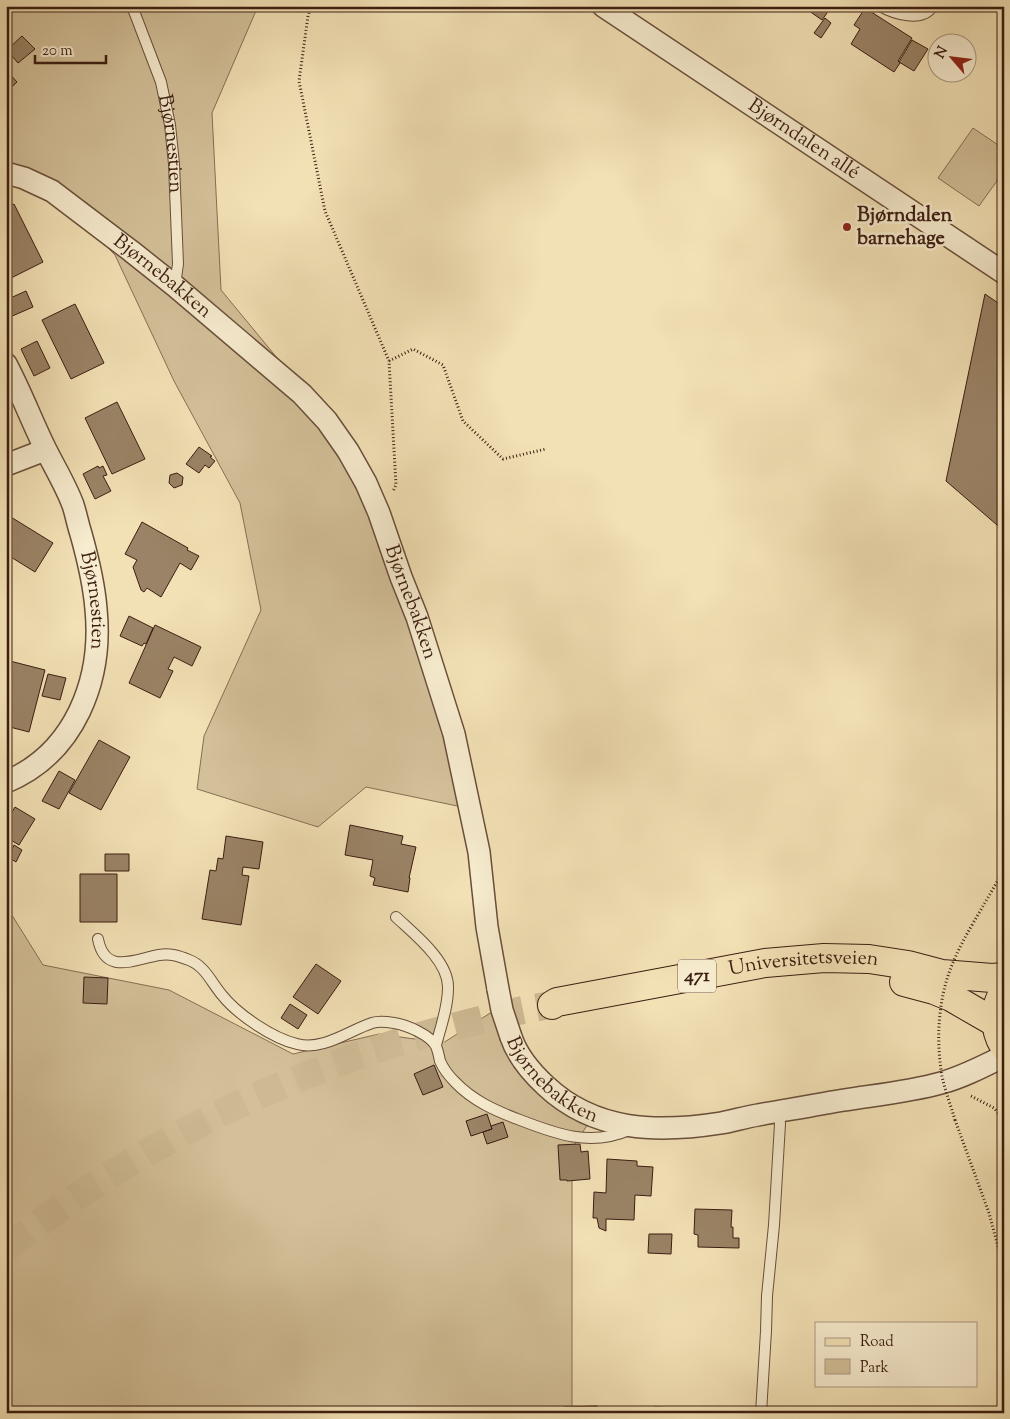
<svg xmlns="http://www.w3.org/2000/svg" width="1010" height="1419" viewBox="0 0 1010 1419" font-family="'Sorts Mill Goudy',serif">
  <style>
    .green { fill: #d3c099; stroke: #876e55 }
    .building { fill: #9a8366; stroke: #3b1d11 }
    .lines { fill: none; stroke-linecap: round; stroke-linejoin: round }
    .primary-tunnel { stroke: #cdba94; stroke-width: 28; stroke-dasharray: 28 14; stroke-linecap: butt }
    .lane-casing { stroke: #694e3a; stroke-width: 12 }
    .street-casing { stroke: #694e3a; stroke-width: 24 }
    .primary-casing { stroke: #3b1d11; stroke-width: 30 }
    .path { stroke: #3b1d11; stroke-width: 3; stroke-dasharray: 1 2.5; stroke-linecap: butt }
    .lane { stroke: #f7eccf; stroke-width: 10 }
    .street { stroke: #f7eccf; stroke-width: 21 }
    .primary { stroke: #f2e1b5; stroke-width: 28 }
    .street-bridge-casing { stroke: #694e3a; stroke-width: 24; stroke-linecap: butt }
    .path-bridge { stroke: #3b1d11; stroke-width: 3; stroke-dasharray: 1 2.5; stroke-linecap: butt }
    .street-bridge { stroke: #f7eccf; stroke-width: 21 }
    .poi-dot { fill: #8f2418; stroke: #f7eccf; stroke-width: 2 }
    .labels { text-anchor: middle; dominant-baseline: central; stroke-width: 5; stroke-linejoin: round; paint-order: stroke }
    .shield { fill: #f7eccf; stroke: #735b4a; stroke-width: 1 }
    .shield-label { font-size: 19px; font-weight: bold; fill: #3b1d11 }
    .street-label { font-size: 20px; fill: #3b1d11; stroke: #f7eccf }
    .poi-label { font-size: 20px; font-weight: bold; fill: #3b1d11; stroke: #f7eccf; text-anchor: start }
  </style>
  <rect width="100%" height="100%" fill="#f2e1b5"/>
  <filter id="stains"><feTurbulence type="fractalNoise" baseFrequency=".004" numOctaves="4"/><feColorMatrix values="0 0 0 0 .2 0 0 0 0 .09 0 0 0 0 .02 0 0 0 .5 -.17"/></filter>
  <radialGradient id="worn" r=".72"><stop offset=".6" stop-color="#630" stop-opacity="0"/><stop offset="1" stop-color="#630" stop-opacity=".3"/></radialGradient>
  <path class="green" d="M6,6H258L212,113L221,290L278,359L330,429L381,531L467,808L366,787L318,827L197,789L204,736L261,610L240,503L174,381L115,255L57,197L6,182Z
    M973,128L1004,149V171L979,206L938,178Z
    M10,912L43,965L169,990L293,1054L379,1034L443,1043L495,1010L514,1035L566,1098L593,1116L572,1149V1413H6V914Z"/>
  <path class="building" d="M802,6H832L822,20Z
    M865,8L912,38L898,61L900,63L894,72L851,44L860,29L854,25Z
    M825,18L831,23L821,38L814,33Z
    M22,36L35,49L18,63L7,50Z
    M912,40L928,49L914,71L899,62Z
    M6,70L17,82L6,92Z
    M6,204L8,207L14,204L43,262L11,278L6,269Z
    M26,291L33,307L10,317L6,307V300Z
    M985,294L1004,307V531L946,481Z
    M75,304L104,363L71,379L42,320Z
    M37,341L50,368L34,376L21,349Z
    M117,402L145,459L112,474L85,418Z
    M199,447L212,456L210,457L215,461L209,468L205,465L199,473L186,464Z
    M98,466L99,468L103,466L107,475L103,476L111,491L95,499L83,474Z
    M177,473L183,477L182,485L174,488L169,483L170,475Z
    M6,514L53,543L35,572L6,554Z
    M142,522L188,548L187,550L199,556L191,570L180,563L161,597L147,588L144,592L141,590L133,567L137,560L125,554Z
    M129,616L153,628L146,644L144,643L142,646L120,636Z
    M155,625L201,647L192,666L174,657L168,669L173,671L160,698L129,683Z
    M6,660L45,670L29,732L6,726Z
    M48,674L66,678L60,700L42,696Z
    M99,740L130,757L101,810L69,793Z
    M59,771L75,780L59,809L42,801Z
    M15,807L35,819L19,845L6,837V822Z
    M350,825L403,836L401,844L416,847L409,878H410L408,892L373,885L375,878L370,876L373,860L345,855Z
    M226,836L263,842L259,869L243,867L242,875L249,876L241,925L202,919L210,870L216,871L218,858L223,859Z
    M14,845L22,850L16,862L8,857Z
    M105,854H129V871H105Z
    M80,874H117V922H80Z
    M316,964L341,981L318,1014L293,997Z
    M84,977L108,978L107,1004L83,1003Z
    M290,1004L307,1015L298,1029L281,1018Z
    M434,1065L443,1087L423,1095L414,1074Z
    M487,1114L492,1129L471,1136L466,1121Z
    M503,1122L508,1137L487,1144L483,1132L492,1129L491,1126Z
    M580,1144L581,1152L588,1151L590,1179L567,1181V1180H560L558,1145Z
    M607,1159L637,1161V1166L653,1167L651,1196L635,1195L634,1220L606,1219V1231L599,1228L597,1218H593L594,1192L606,1193Z
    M695,1209L732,1210L731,1227H733V1238H739V1248L698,1247V1235L694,1234Z
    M649,1234H672L671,1254L648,1253Z
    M597,1406L598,1413H565L564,1407Z
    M654,1407L733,1410V1413H653Z"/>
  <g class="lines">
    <path class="primary-tunnel" d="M6,1248C137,1146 285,1072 445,1029C480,1020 516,1010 552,1005"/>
    <g class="lane-casing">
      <g id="lane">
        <path id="s1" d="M132,6L161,82L170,125L174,164L178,264L175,285"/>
        <path d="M880,6C894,14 922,23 933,6"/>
        <path d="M396,917C414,934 449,961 448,988C448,1007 441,1026 436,1045"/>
        <path d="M98,939C105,976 135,959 159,955C170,953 179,956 189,960C205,966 211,982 222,995C237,1014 272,1038 297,1044C323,1051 348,1031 372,1023C378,1021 388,1022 394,1023C407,1025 430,1035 436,1046C438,1051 439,1056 440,1061C443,1068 450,1077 455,1082C473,1101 496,1111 520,1120C556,1134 591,1147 629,1130"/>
        <path d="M761,1413L766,1331L767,1296L774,1225L780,1124L779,1111"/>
      </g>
    </g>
    <g class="street-casing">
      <g id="street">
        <path id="s2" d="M603,6L1004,273"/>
        <path id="s3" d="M6,173L24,178L52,191L131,251L175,286L302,394L327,421L348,451L366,483L379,513L401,577L417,617L454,734L479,852L487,927L498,989"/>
        <path id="s4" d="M6,364C21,392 32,422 46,450C55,468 66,486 73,505C76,514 78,525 81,534C88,559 94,584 96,609C103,680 75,753 6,782"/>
        <path d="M6,465L45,450"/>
        <path id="s5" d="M511,1037C517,1055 532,1073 546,1086C595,1132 658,1133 721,1123C733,1121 745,1117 758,1115C779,1111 800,1108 821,1104C861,1096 902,1094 941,1083C963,1077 984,1066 1004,1056"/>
      </g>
    </g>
    <g class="primary-casing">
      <g id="primary">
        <path d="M904,982L934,990L951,997L996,1023"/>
        <path d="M1004,992C993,1008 994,1030 1004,1046"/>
        <path id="s6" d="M552,1005L557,1002L765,963L824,958L869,959L908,965L942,974L992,978L1004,977"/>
      </g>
    </g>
    <path class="path" d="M311,6L308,16L299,81L325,211L389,361L396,485L393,491
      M389,361L413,349L443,365L463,421L503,459L546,449
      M972,925L1004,870
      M971,1096L994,1108L1004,1120
      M955,1120L989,1213L999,1250L1004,1279"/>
    <use href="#lane" class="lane"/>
    <use href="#street" class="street"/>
    <use href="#primary" class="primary"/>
    <g class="street-bridge-casing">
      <path id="street-bridge" d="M498,989L502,1010L511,1037"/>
    </g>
    <path class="path-bridge" d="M955,1120C951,1106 945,1091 942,1076C936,1041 938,1003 950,970C956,954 964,939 972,925"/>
    <use href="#street-bridge" class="street-bridge"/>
  </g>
  <circle class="poi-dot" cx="847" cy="227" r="5"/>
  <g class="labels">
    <rect class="shield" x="678" y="959.5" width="38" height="33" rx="4"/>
    <g class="shield-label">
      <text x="697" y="976">471</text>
    </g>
    <g class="street-label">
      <text stroke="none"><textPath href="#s2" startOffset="241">Bjørndalen allé</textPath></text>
      <text stroke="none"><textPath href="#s1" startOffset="144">Bjørnestien</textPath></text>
      <text stroke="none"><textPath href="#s3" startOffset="189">Bjørnebakken</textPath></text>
      <text stroke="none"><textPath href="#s4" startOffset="254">Bjørnestien</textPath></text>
      <text stroke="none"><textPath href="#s3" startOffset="609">Bjørnebakken</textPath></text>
      <text stroke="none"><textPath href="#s6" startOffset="256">Universitetsveien</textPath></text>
      <text stroke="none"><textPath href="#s5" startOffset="61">Bjørnebakken</textPath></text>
    </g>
    <g class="poi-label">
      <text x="857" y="216">Bjørndalen<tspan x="857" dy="23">barnehage</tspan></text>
    </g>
  </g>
  <rect width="1010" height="1419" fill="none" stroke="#f2e1b5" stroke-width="25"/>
  <rect x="8" y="8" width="995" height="1404" fill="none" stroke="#3b1d11" stroke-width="2.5"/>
  <rect x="12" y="12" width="985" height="1394" fill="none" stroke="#3b1d11"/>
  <rect x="815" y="1322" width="162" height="65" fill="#f7eccf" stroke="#ac9983"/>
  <rect x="825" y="1338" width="25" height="8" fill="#f2e1b5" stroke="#ac9983"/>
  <text x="860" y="1346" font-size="15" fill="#3b1d11">Road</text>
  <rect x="825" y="1359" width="25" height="15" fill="#d3c099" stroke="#ac9983"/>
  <text x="860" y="1372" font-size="15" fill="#3b1d11">Park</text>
  <g transform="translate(952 58) rotate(298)"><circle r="24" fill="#f7eccf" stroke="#ac9983"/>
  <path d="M0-4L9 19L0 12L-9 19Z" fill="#8f2418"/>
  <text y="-8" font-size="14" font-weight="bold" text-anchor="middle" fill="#3b1d11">N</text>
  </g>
  <path d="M35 55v8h71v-8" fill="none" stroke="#3b1d11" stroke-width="2.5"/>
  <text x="42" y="55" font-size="15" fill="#3b1d11" stroke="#f7eccf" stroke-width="4" paint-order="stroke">20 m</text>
  <rect width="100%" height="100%" filter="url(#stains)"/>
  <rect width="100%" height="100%" fill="url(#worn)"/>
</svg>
